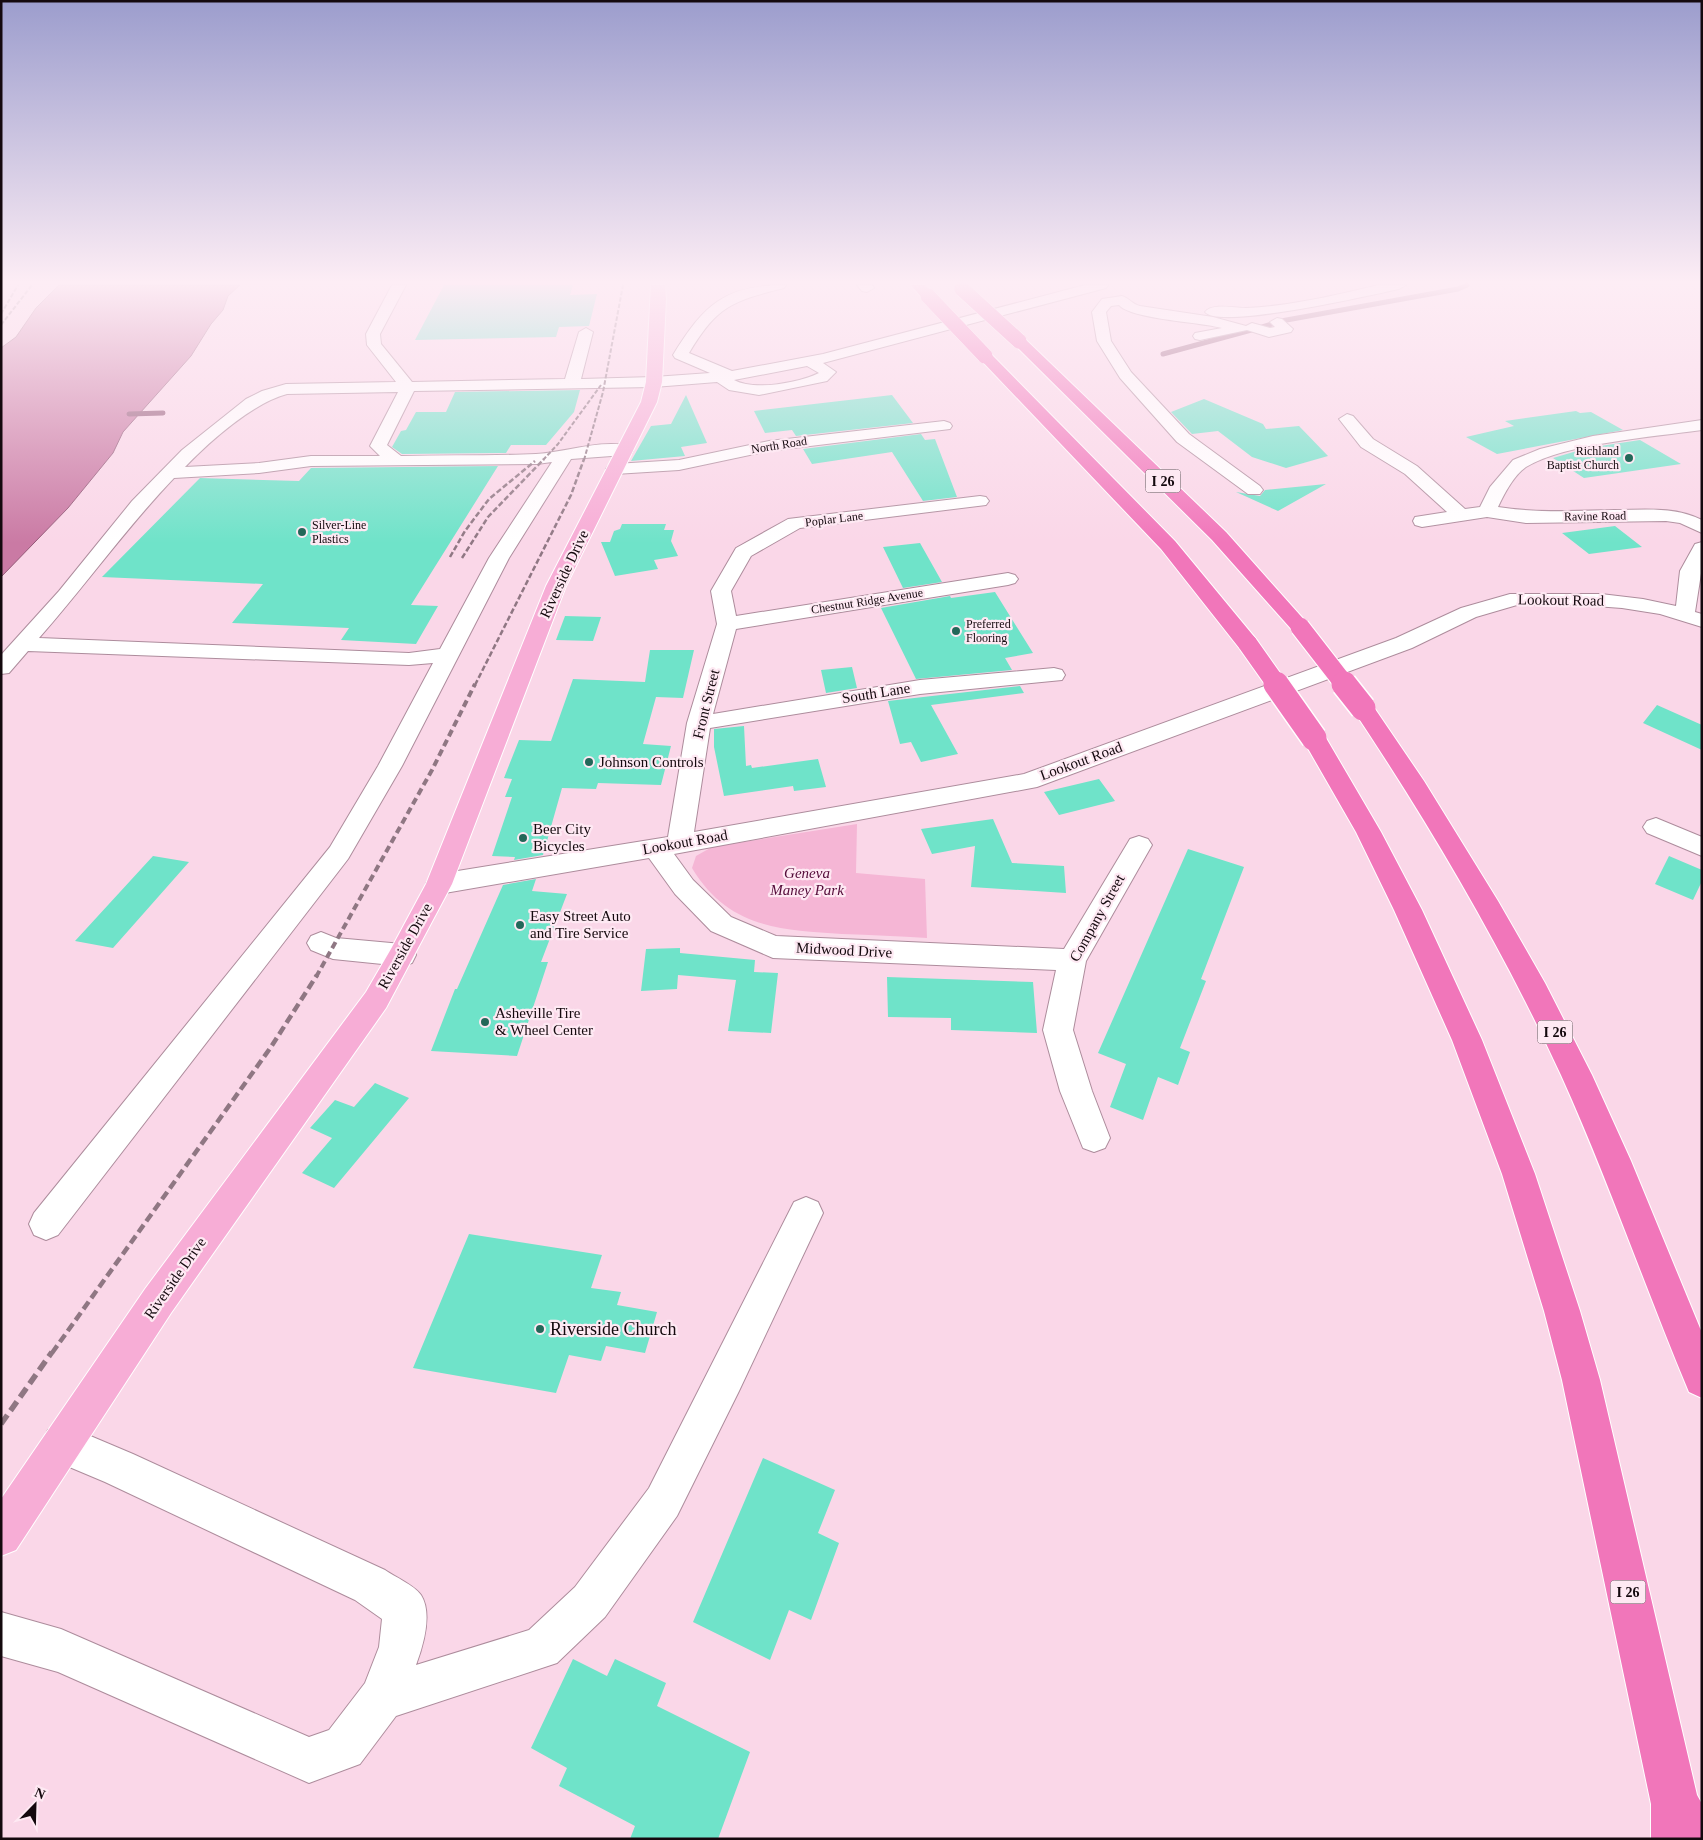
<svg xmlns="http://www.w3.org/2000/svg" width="1703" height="1840" viewBox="0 0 1703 1840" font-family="Georgia,serif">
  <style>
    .green { fill: #f5b6d5 }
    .water { fill: #ca7aa4; stroke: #935877 }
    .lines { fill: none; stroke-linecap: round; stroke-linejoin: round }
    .stream { stroke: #935877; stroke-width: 5 }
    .building { fill: #6fe3c9 }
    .minor-casing { stroke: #ad8c9c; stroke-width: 2 }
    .major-casing { stroke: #fff; stroke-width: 2 }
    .highway-casing { stroke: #fff; stroke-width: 2 }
    .minor { fill: #fff; fill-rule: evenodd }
    .major { fill: #f7add6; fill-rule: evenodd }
    .highway { fill: #f176ba; fill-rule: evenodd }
    .rail-far4 { stroke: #8f7783; stroke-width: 2; stroke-dasharray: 4.5 2; stroke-linecap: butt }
    .rail-far3 { stroke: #8f7783; stroke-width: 2.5; stroke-dasharray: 5.5 2.5; stroke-linecap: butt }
    .rail-far2 { stroke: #8f7783; stroke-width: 4; stroke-dasharray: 7 4; stroke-linecap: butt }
    .rail-far1 { stroke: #8f7783; stroke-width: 4.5; stroke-dasharray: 9 4.5; stroke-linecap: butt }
    .rail { stroke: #8f7783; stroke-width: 5.5; stroke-dasharray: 11 5.5; stroke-linecap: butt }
    .highway-bridge-far2-casing { stroke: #fff; stroke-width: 16; stroke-linecap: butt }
    .highway-bridge-far1-casing { stroke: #fff; stroke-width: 21; stroke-linecap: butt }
    .highway-bridge-casing { stroke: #fff; stroke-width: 28; stroke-linecap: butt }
    .highway-bridge-far2 { stroke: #f176ba; stroke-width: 15 }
    .highway-bridge-far1 { stroke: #f176ba; stroke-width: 19 }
    .highway-bridge { stroke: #f176ba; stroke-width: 25 }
    .poi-dot { fill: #236859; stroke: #fee9f3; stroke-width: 2 }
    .labels { text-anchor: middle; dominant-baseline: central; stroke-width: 4.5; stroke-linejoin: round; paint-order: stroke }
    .far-street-label { font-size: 12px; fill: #14090e; stroke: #fee9f3 }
    .far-poi-label { font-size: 12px; fill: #14090e; stroke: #fee9f3; text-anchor: start }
    .shield { fill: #fee9f3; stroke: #5a4c53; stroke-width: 1 }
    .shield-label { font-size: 14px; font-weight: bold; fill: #14090e }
    .street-label { font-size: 15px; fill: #14090e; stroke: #fee9f3 }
    .poi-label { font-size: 15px; fill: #14090e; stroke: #fee9f3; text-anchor: start }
    .park-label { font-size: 15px; font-style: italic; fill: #540b39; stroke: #fee9f3 }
    .near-poi-label { font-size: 18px; fill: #14090e; stroke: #fee9f3; text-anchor: start }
  </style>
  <rect width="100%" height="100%" fill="#fad7e8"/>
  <path class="green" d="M857,824L856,873L925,879L927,938C899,936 871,935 842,934C780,930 728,928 692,868L696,856L712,847Z"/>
  <path class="water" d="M59,285H240L228,296L223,310L211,324L191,356L123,432L113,453L68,508L1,577V348L16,337L36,308Z"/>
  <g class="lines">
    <path class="stream" d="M1281,321L1458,289L1467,285
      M1259,328L1272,324
      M1163,354L1255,329
      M129,414L163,413"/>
  </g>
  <path class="building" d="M444,285H573L570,295L597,294L589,326L559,327L556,337L415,340Z
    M580,390L574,412L546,445H511L506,453H502L402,454L392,447L401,431L406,430L416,412H446L455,392Z
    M686,395L707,443L681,447L685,456L631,461L651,426L671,424Z
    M892,395L913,423L796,436L792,430L765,433L754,411Z
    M1204,399L1263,424L1266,429L1299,426L1328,456L1286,468L1252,457L1218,431L1192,434L1171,412Z
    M1576,411L1580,413L1591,412L1623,430L1497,454L1466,437L1514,426L1505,421Z
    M921,434L925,440L935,439L957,497L923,501L892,452L812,464L803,449Z
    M1640,440L1681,464L1584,478L1553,458L1587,448Z
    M498,466L411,605L438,606L416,644L341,640L349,628L232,623L263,584L102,577L200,478L299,481L311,468Z
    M1326,484L1278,511L1236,492L1260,496L1265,490Z
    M622,524H666L664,530H674L671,541L678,556L654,560L658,569L615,576L601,542H610L614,531L620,529Z
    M1615,526L1642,547L1589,554L1562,533Z
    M920,543L942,582L903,588L883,547Z
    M995,592L1033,653L1005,658L1012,670L916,679L881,608L950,596L951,598Z
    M565,616L601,617L593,641L556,640Z
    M650,650H694L683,698L656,697L643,744L671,746L661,785L598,783L596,789L562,788L543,855L514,860L515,857L492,856L512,797H505L512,779L504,778L519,740L551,741L573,679L645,682Z
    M852,667L857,688L826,693L821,670Z
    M1020,686L1024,693L931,705L958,754L921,762L911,742L900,744L888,701Z
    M1657,705L1702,725V750L1643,723Z
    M744,726L746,766L751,765L752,768L818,759L826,787L794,791L793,786L724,796L714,747V729Z
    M1099,779L1115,801L1059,815L1044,792Z
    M993,819L1012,863L1064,866L1066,893L971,887L975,846L932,854L921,829Z
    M1188,849L1244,867L1201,979L1206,981L1180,1048L1190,1052L1178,1085L1158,1077L1143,1120L1110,1107L1126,1064L1098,1053Z
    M153,856L189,862L113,948L75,941Z
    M1669,856L1702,870V881L1693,900L1655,884Z
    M536,879L532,891L567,894L541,962H548L517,1056L431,1051L455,989H457L503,885Z
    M680,948V953L755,960L754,972L778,973L771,1033L728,1031L736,980L678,975L677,989L641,991L646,949Z
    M887,977L1033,982L1037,1033L951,1030V1018L888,1017Z
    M375,1083L409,1098L334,1188L302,1173L332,1138L310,1128L335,1100L354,1107Z
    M469,1234L602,1255L591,1288L621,1292L617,1305L657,1312L645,1353L606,1346L601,1361L569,1355L556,1393L413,1368Z
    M763,1458L835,1490L818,1533L839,1543L811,1620L789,1610L770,1660L693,1622Z
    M573,1659L607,1676L615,1659L666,1683L657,1706L750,1752L718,1839H630L635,1826L559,1786L567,1768L531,1748Z"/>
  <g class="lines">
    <g class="minor-casing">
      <path id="minor" d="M392,285H406L380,334L381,344L412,382L565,379L579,332L586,328L593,332L581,379L654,377L710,373L675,358L673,355C704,305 724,285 786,285L784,288C732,301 717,306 689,353L732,371L823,354L1085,285H1108L1106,288L823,363L836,372L827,381L759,395L729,390L717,382L654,387L414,391L387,445L401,456C446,455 491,456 536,454C567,452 600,439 631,446L633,450L631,454L625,455L571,459L509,558L402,766L348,859L58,1235L46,1240L34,1235L29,1224L34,1213L330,847L378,766L433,663L409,665L28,651L9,673L1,674V655L59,591L132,501L182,450L246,399L262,391L286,384L396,382L367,345L366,334ZM807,366L819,373C798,383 754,391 734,380ZM398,392L370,446L380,456H311L259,463L185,467C210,441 253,403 287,394ZM552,462L489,558L440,649L409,653L39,638C85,586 126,528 174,478L259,473L311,466L537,464Z
        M857,285H872L874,288L867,292L862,291Z
        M1379,285H1406L1399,289C1372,295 1219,330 1205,312C1212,303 1235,308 1246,308C1291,306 1336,295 1379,285Z
        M1122,296C1129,298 1132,304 1140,306L1213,317L1246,326L1252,323L1270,328L1275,327L1270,322L1277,318L1282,319L1293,329L1291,332L1269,337L1247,330L1200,340L1195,339L1193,336L1195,333L1222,328C1199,322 1131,319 1119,305L1111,306L1106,312L1111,341L1131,372L1189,434L1260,486L1263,490L1260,494H1248L1177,442L1120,378L1097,341L1092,312L1102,299Z
        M1347,414L1353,416L1373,439L1417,466L1465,509L1480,507L1490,487L1513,460L1540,449L1593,436L1702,420V430C1654,437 1566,443 1526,467C1514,475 1504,494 1498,507C1536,513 1575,511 1614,510C1644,510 1674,506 1702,520V533L1680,523L1666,521L1526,523L1487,517L1422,527L1415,525L1413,521L1415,517L1447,512L1405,474L1361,447L1339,419Z
        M944,421L950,423L952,426L950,429L769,451L679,470L615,474L609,473L606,469L609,465L615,464L679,460L769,441Z
        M980,496L986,497L989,501L986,505L800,528L751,556L731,591L736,616L1008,573L1015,575L1018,579L1015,583L1008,585L736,629L713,714L920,680L1054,668L1062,670L1065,675L1062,680L920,694L710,728L694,832L1024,774L1396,638L1461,608L1510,594H1601L1643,599L1676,606L1680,571L1695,544L1702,542V567L1695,612L1702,614V627L1660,614L1622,608L1581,605H1517L1476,617L1412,648L1037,787L674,854L693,880L731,917L776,936L1064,949L1130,839L1139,836L1148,839L1152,845L1086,961L1073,1030L1092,1091L1110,1138L1105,1148L1094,1152L1083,1148L1060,1091L1043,1030L1056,970L773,958L711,931L675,894L649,858L439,894L430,891L426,884L430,877L439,874L668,837L687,723L717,624L711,591L736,548L788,519Z
        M1656,818L1702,837V856L1647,833L1643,827L1647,821Z
        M321,932L336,938L402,944L412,947L416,955L412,963L402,966L333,959L311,950L307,943L311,936Z
        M806,1197L818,1202L823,1213L739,1391L677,1516L605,1617L557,1663L396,1716L360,1764L309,1783L58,1672L1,1656V1612L61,1629L309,1737L329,1730L365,1683L379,1647L382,1619L355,1600L105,1482L48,1458L42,1444L48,1430L62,1424L133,1454L385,1570C395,1577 414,1585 421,1595C433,1614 423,1646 416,1665L529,1630L575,1587L649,1488L794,1202Z"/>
    </g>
    <g class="major-casing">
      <path id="major" d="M651,285H665L666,299L662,382L657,402L566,586L452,884L386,1008L171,1313L16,1550L1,1556V1499L145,1289L366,992L391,949L426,884L546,586L641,402L646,382Z"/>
    </g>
    <g class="highway-casing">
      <path id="highway" d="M911,285H925L935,296L928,300L923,299Z
        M1019,337L1024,338L1226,532L1307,623L1310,627L1307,631L1300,633L1293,631L1212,540L1014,344L1012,341L1014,338Z
        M985,352L990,353L1175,541L1256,639L1259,644L1256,649L1248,650L1240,649L1161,549L980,359L978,356L980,353Z
        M1363,701L1371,703L1424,781L1498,901L1545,983L1592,1075L1631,1161L1702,1333V1398L1689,1392C1645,1287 1608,1179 1561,1075C1502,947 1430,825 1352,708L1355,703Z
        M1314,731L1322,733L1326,738L1381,832L1422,910L1482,1040L1535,1174L1580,1311L1600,1380L1697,1795L1702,1804V1839H1651V1804L1562,1380L1544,1311L1502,1174L1452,1040L1394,910L1356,832L1302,738L1306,733Z"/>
    </g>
    <use href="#minor" class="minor"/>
    <use href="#major" class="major"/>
    <use href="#highway" class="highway"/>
    <path class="rail-far4" d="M1,314L18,285
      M1,325L32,285
      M543,460L558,444L601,385
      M584,460L603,392L623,285"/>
    <path class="rail-far3" d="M450,557L465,531L489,499L535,461
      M462,558L488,517L544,459
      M475,685L571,495L584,459"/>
    <path class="rail-far2" d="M316,977L432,770L475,684"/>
    <path class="rail-far1" d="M52,1353L271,1047L317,975"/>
    <path class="rail" d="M1,1424L52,1352"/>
    <g class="highway-bridge-far2-casing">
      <path id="highway-bridge-far2" d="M962,289L1019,341
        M928,296L985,356"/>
    </g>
    <g class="highway-bridge-far1-casing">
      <path id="highway-bridge-far1" d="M1300,627L1345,685
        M1248,644L1277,685"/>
    </g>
    <g class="highway-bridge-casing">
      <path id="highway-bridge" d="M1276,684L1314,738
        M1344,684L1363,708"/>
    </g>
    <use href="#highway-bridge-far2" class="highway-bridge-far2"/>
    <use href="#highway-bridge-far1" class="highway-bridge-far1"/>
    <use href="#highway-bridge" class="highway-bridge"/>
  </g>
  <linearGradient id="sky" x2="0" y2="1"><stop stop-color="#9c9dcd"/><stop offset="0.52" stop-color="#fdedf5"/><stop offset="1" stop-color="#fdedf5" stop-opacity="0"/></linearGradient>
  <rect width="1703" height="543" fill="url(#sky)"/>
  <g class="poi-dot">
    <circle cx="1629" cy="458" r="5"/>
    <circle cx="302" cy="532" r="5"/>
    <circle cx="956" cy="631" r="5"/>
    <circle cx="589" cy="762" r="5"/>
    <circle cx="523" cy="838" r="5"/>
    <circle cx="520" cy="925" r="5"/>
    <circle cx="485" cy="1022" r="5"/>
    <circle cx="540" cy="1329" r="5"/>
  </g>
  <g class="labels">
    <g class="far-street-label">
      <text transform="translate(779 445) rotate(-9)">North Road</text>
      <text transform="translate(1595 516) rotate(-1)">Ravine Road</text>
      <text transform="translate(834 519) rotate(-7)">Poplar Lane</text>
      <text transform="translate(867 601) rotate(-9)">Chestnut Ridge Avenue</text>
    </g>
    <g class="far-poi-label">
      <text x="1619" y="451" text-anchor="end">Richland<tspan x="1619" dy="14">Baptist Church</tspan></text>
      <text x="312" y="525">Silver-Line<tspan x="312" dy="14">Plastics</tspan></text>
      <text x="966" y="624">Preferred<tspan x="966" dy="14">Flooring</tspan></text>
    </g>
    <g class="shield">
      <rect x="1145.5" y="469.5" width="35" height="23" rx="4"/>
      <rect x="1537.5" y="1020.5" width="35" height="23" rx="4"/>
      <rect x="1610.5" y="1580.5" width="35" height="23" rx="4"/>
    </g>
    <g class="shield-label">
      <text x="1163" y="481">I 26</text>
      <text x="1555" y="1032">I 26</text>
      <text x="1628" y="1592">I 26</text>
    </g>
    <g class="street-label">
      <text transform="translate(564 574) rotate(-65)">Riverside Drive</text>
      <text transform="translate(1561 600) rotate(1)">Lookout Road</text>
      <text transform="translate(876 693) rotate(-9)">South Lane</text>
      <text transform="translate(706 704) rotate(-76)">Front Street</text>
      <text transform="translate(1081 761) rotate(-20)">Lookout Road</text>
      <text transform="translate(685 842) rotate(-10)">Lookout Road</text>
      <text transform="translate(1097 918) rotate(-61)">Company Street</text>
      <text transform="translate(405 946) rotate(-61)">Riverside Drive</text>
      <text transform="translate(844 950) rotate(3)">Midwood Drive</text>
      <text transform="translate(175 1278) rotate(-55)">Riverside Drive</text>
    </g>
    <g class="poi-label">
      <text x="599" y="762">Johnson Controls</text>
      <text x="533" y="829">Beer City<tspan x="533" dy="17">Bicycles</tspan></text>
      <text x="530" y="916">Easy Street Auto<tspan x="530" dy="17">and Tire Service</tspan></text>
      <text x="495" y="1013">Asheville Tire<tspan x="495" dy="17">&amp; Wheel Center</tspan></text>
    </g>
    <g class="park-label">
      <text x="807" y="873">Geneva<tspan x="807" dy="17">Maney Park</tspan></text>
    </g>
    <g class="near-poi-label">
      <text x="550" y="1329">Riverside Church</text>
    </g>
  </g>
  <rect width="1703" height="1840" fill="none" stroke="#14090e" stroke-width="5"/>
  <g transform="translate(35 1805) rotate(23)" stroke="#fee9f3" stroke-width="4" paint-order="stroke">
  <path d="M0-4L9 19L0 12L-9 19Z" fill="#14090e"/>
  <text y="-8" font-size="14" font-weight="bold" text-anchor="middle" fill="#14090e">N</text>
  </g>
</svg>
